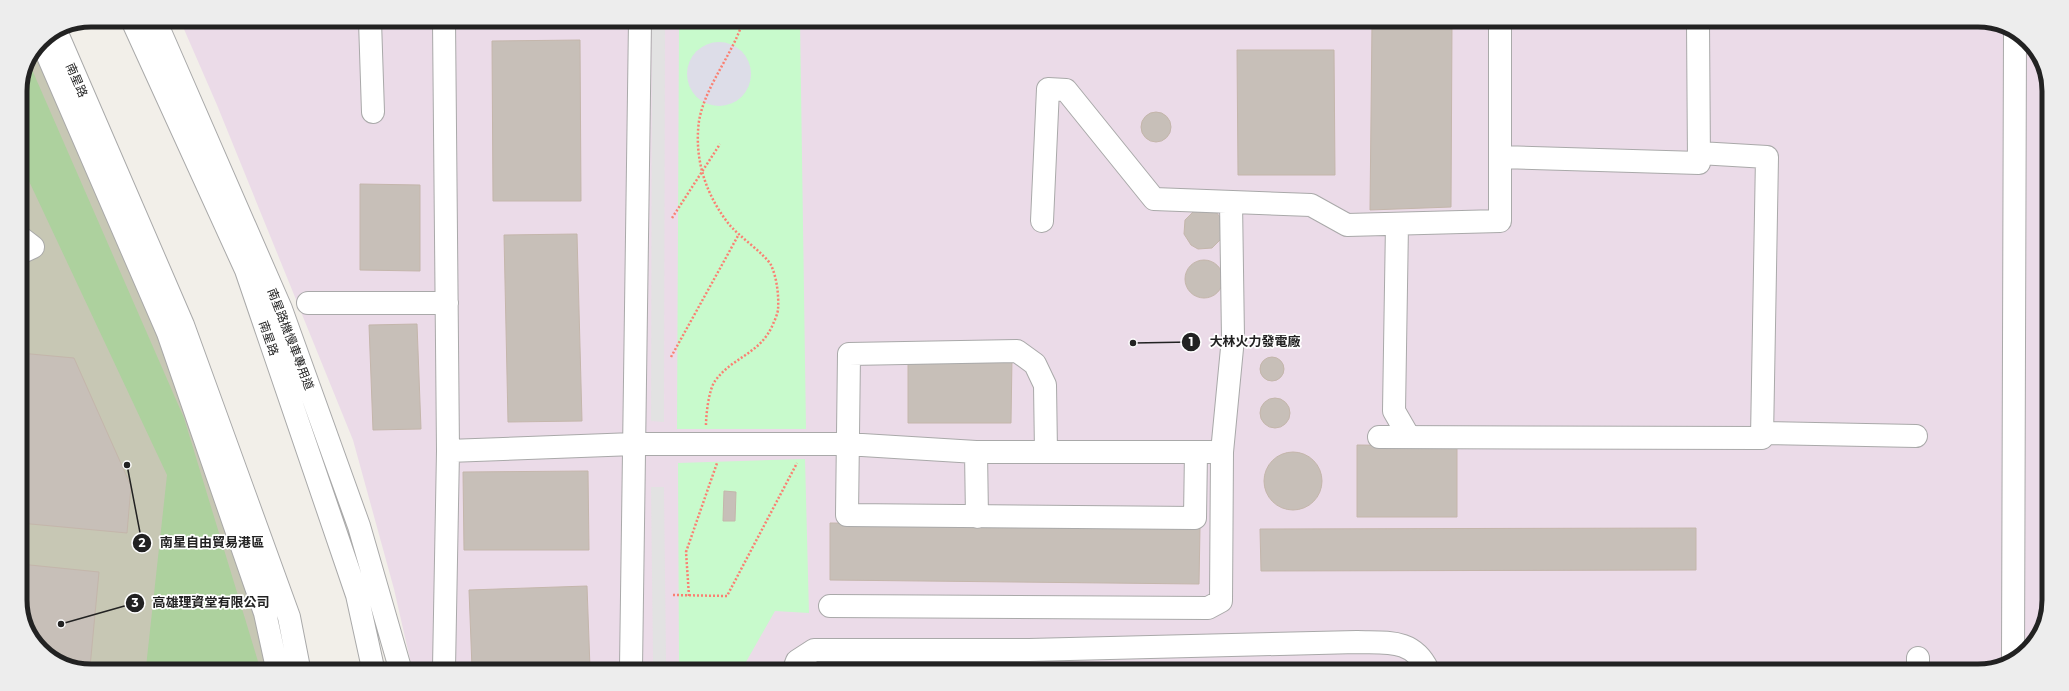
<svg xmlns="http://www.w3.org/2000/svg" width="2069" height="691" viewBox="0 0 2069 691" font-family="Montserrat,'Noto Sans TC',sans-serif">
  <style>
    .industrial { fill: #ebdbe8 }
    .construction { fill: #c7c7b4 }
    .forest { fill: #add19e }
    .park { fill: #c8facc }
    .parking { fill: #e2e2e2 }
    .plaza { fill: #dddde8 }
    .building { fill: #c7bfb8; stroke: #c4b6ab }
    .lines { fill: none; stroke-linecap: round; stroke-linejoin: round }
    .minor-casing { stroke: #a9a9a9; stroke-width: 24 }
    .path { stroke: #fa8072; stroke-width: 2.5; stroke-dasharray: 2 2; stroke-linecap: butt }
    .minor { stroke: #fff; stroke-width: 22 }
    .labels { text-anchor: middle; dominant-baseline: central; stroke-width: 3.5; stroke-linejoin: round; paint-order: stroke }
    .street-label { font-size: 12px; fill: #222; stroke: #fff }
    .rim { fill: none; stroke: #222; stroke-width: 5 }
    .leader { fill: none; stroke: #222; stroke-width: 1.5 }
    .callout-dot { fill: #222; stroke: #fff; stroke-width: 1.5 }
    .mark-label { font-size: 12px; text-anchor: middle; font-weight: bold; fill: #fff }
    .callout-label { font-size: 13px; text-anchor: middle; font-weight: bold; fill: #222; stroke: #fff; stroke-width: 3.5; stroke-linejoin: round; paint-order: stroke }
  </style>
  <rect width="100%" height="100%" fill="#f2efe9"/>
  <path class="industrial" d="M180,20L2001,24L2034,47L2049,86L2045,623L2021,657L1979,671L412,668L394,589L353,440L217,105Z"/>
  <path class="construction" d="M41,41L183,325L296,668L68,667L35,644L20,605V86Z"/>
  <path class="forest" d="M30,65L184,418L260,668L146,667L167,475L20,162V86Z"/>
  <path class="park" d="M679,21H800L806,429H677Z
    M805,459L809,613L775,611L742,669L679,668L678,463Z"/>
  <path class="parking" d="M652,21H665L664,422L651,421Z
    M651,487H664L666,662H653Z"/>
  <path class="plaza" d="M687 74a32 32 0 1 1 64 0a32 32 0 1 1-64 0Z"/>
  <path class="building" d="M1336,22L1330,27L1323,28L1317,27L1311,22Z
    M1372,22L1452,23L1451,207L1370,210Z
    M580,40L581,201H493L492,41Z
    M1237,50H1334L1335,175H1238Z
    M1141 127a15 15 0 1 1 30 0a15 15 0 1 1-30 0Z
    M360,184L420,185V271L360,270Z
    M1195,210L1216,212L1220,217L1222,238L1212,248L1198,249L1191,245L1184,234L1185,220Z
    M577,234L582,421L508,422L504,235Z
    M1185 279a19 19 0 1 1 38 0a19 19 0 1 1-38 0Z
    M417,324L421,429L373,430L369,325Z
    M20,353L74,358L131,486L127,533L20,523Z
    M908,356L1012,357L1011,423H908Z
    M1260 369a12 12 0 1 1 24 0a12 12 0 1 1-24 0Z
    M1260 413a15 15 0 1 1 30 0a15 15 0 1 1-30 0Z
    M1357,445L1457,446V517H1357Z
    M1264 481a29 29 0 1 1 58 0a29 29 0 1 1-58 0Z
    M588,471L589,550H464L463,472Z
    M724,491L736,492L735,521H723Z
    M830,523L1200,527L1199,584L830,580Z
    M1696,528V570L1261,571L1260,529Z
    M20,564L99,572L90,667H68L35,644L20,605Z
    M587,586L590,668H472L469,590Z"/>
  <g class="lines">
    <g class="minor-casing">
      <path id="minor" d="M132,20L246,270L357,595L373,668
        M155,20L281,309L359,526L400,668
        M370,21L373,112
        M56,31L183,325L289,617L299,668
        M41,40L168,333L265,613L277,668
        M1500,157L1699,163L1698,23
        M1042,221L1048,89L1066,90L1154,199L1311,205L1347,225L1500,221V23
        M1397,224L1394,411L1409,437
        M20,237L33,247L20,253
        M308,303H447
        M1762,433L1916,436
        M1379,437L1762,438L1767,157L1699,153
        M448,451L634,444H846L976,452H1211
        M976,452L977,517
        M1046,452L1045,385L1035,364L1017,351L849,354L847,515L1195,518L1196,452
        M830,606L1208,608L1221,601L1222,452L1233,338L1231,202
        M1918,658V671
        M2013,659L2015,34
        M444,668L448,451L444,21
        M631,668L640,21
        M794,669L797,661L814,650H1029L1357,642C1387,643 1413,638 1428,670"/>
    </g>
    <path class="path" d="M672,218L720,144
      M671,357L739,234
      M706,425C706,414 709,389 715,381C732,357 761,354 773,324C775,320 777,315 778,310C779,296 777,278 771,265C764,253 738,236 728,223C705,193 694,158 699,121C705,86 733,54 743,21
      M673,595L727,596L797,463
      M689,596L686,552L717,463"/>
    <use href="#minor" class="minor"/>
  </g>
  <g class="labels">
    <g class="street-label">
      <text transform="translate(77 80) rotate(67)">南星路</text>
      <text transform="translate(269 338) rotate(71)">南星路</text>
      <text transform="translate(291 339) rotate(69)">南星路機慢車專用道</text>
    </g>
  </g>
  <path d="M0 0H2069V691H0ZM91 27H1978A64 64 0 0 1 2042 91V600A64 64 0 0 1 1978 664H91A64 64 0 0 1 27 600V91A64 64 0 0 1 91 27Z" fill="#ededed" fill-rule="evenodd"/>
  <path class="rim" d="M91 27H1978A64 64 0 0 1 2042 91V600A64 64 0 0 1 1978 664H91A64 64 0 0 1 27 600V91A64 64 0 0 1 91 27Z"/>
  <path class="leader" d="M1133 343L1191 342M127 465L142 543M61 624L135 603"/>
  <g class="callout-dot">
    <circle cx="1133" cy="343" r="4"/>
    <circle cx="127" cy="465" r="4"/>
    <circle cx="61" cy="624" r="4"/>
    <circle cx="1191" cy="342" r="10"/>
    <circle cx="142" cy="543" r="10"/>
    <circle cx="135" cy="603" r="10"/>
  </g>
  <g class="mark-label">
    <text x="1191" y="346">1</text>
    <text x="142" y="547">2</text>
    <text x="135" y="607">3</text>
  </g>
  <g class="callout-label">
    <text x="1255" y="346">大林火力發電廠</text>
    <text x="212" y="547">南星自由貿易港區</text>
    <text x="211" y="607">高雄理資堂有限公司</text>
  </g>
</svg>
